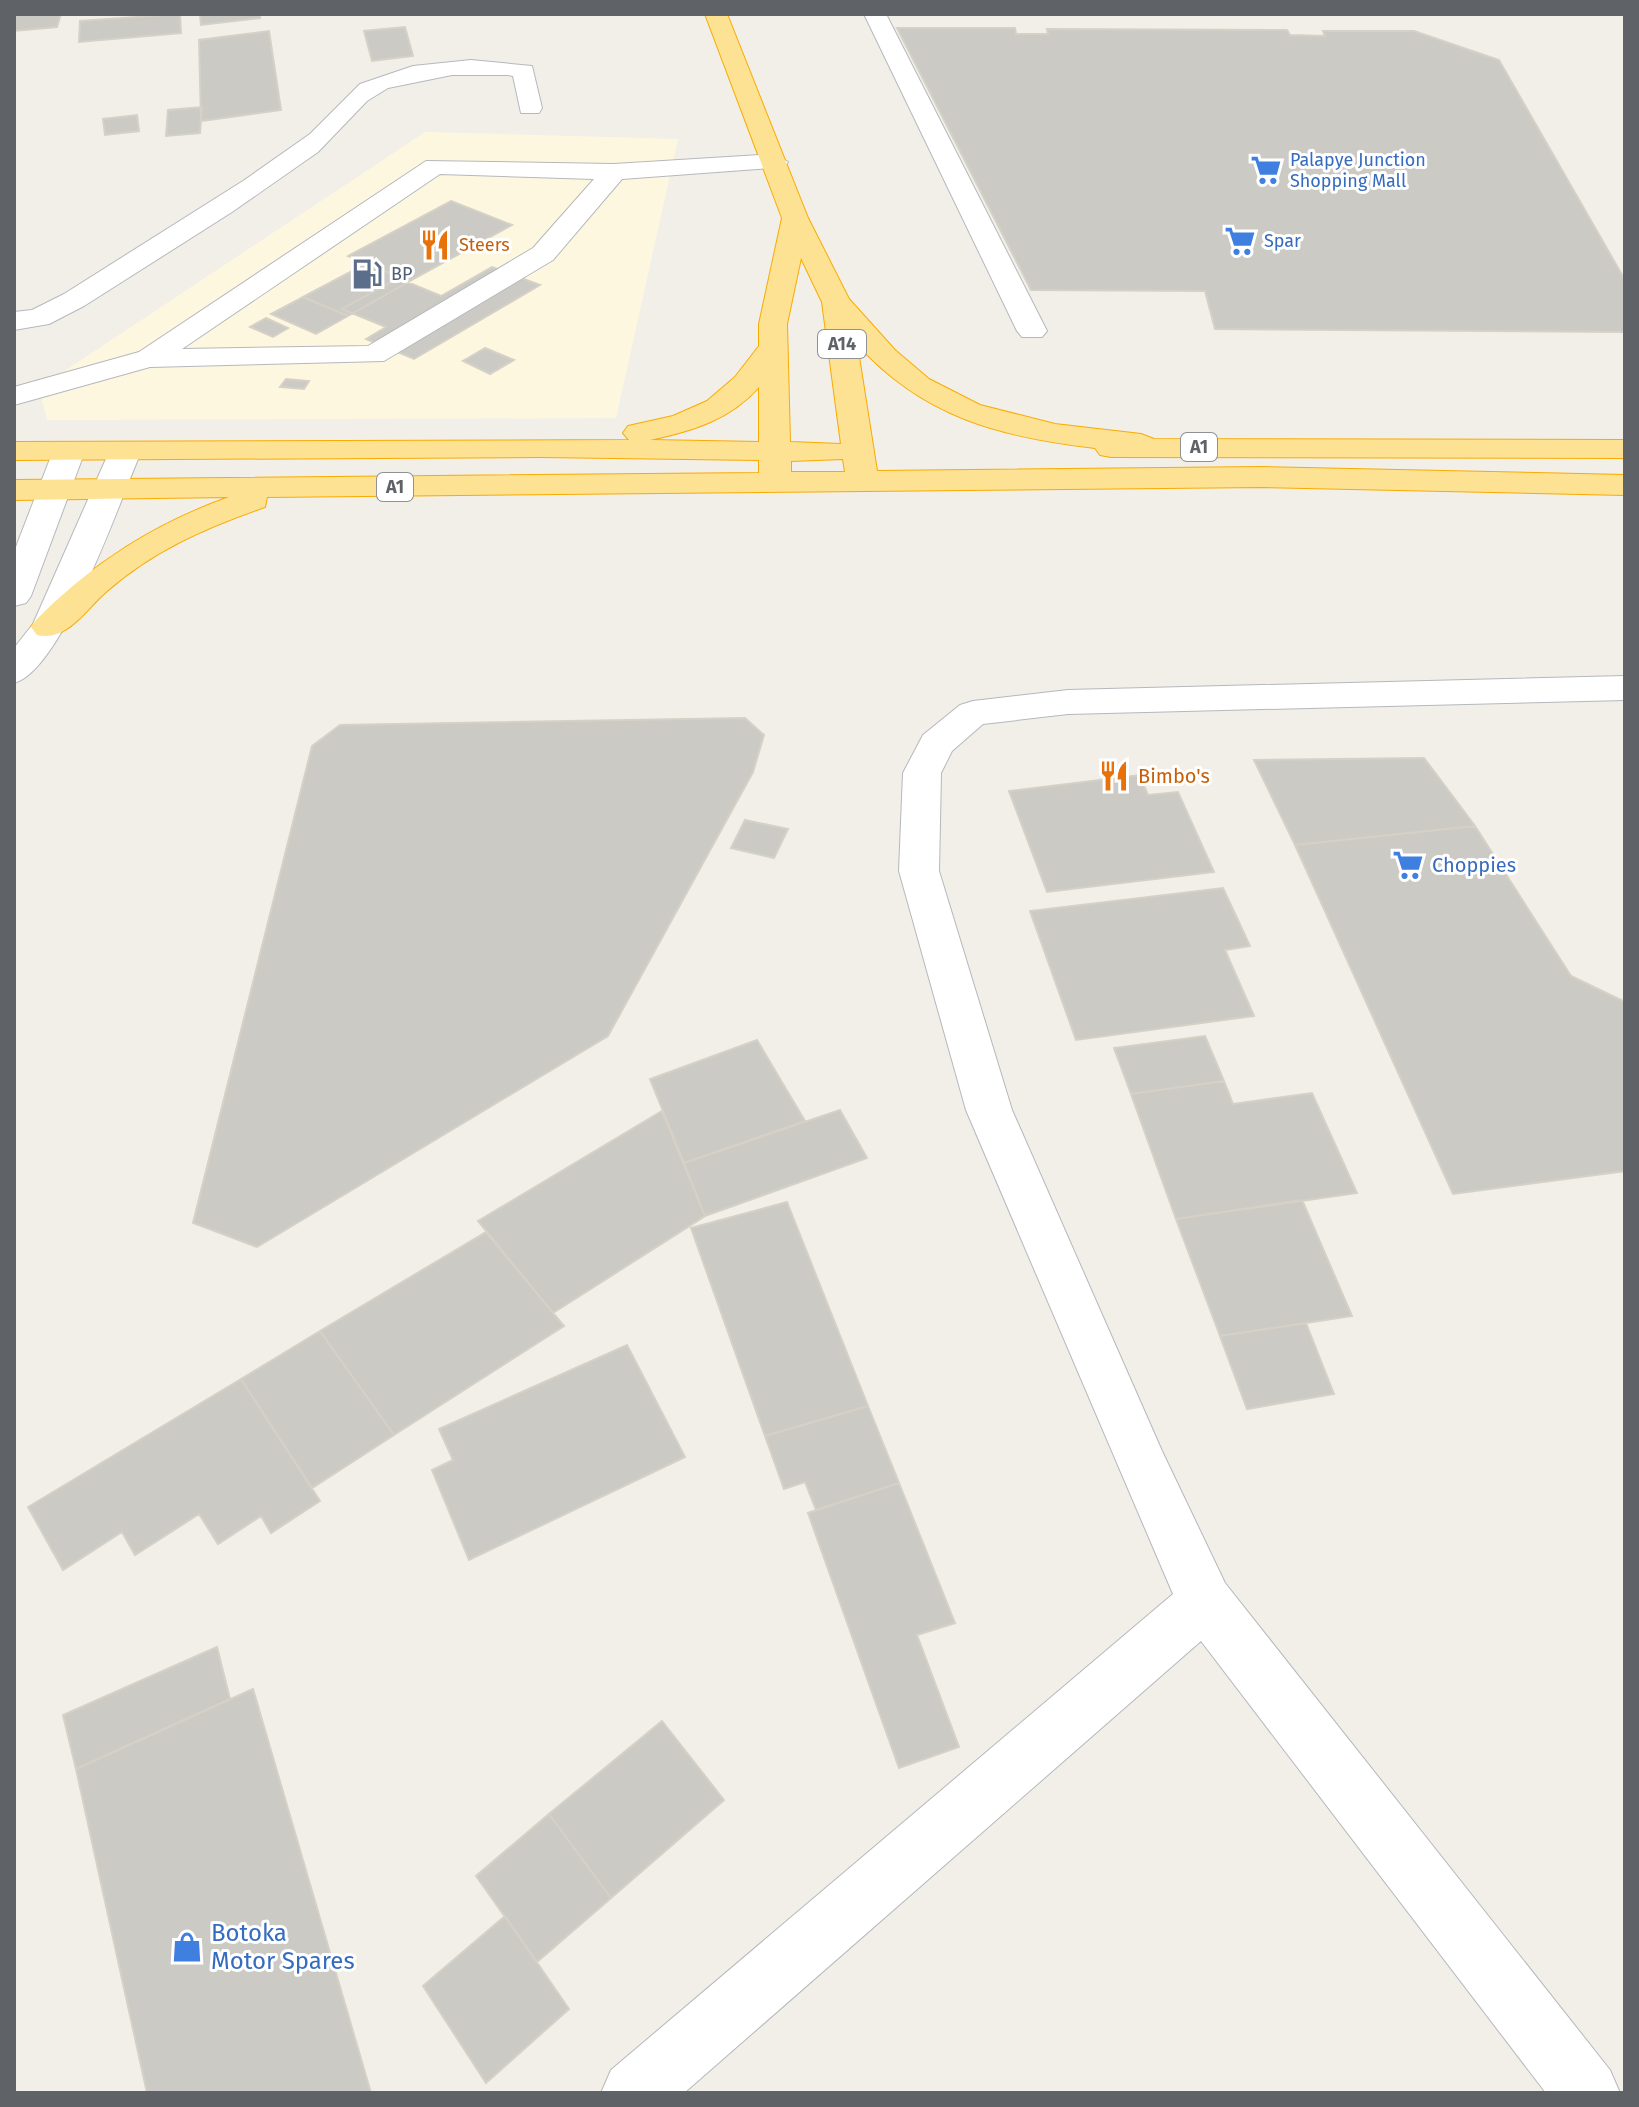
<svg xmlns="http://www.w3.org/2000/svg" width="1639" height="2107" viewBox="0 0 1639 2107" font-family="'Fira Sans',sans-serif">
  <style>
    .commercial { fill: #fef7e0 }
    .building { fill: #cccac5; stroke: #d6d1c6; stroke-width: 2 }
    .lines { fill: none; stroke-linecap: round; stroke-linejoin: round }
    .minor-casing { stroke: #b5b8bc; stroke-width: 2 }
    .highway-casing { stroke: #f9ab00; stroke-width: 2 }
    .minor { fill: #fff; fill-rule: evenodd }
    .highway { fill: #fde293; fill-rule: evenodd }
    .labels { text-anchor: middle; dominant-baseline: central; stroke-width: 6; stroke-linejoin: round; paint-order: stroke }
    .far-shop-label { font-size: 18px; fill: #366cbe; stroke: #fff; text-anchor: start }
    .far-food-label { font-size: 18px; fill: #c56008; stroke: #fff; text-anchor: start }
    .far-service-label { font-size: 18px; fill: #4e5e75; stroke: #fff; text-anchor: start }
    .shield { fill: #fff; stroke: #8f9295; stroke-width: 2 }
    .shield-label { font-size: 18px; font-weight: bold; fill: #5f6368 }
    .food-label { font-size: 20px; fill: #c56008; stroke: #fff; text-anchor: start }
    .shop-label { font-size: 20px; fill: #366cbe; stroke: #fff; text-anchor: start }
    .near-shop-label { font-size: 24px; fill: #366cbe; stroke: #fff; text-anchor: start }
  </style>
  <rect width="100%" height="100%" fill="#f1efe8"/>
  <path class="commercial" d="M425,132L678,139L616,418L47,420L39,388Z"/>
  <path class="building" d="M14,14H61L57,27L14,31Z
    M180,14L181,33L79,42L80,21Z
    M200,14H260V18L201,25Z
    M405,27L413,56L372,61L364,31Z
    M897,28H1015L1016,34H1048L1047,29L1287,30L1290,35L1325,36L1323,31H1414L1499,60L1625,280V332L1215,329L1205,291L1031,290Z
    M269,31L281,110L201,121L199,40Z
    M202,107L200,133L166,136L168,110Z
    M137,115L139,131L105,135L103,119Z
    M451,201L512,225L410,281L348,256Z
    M365,264L410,281L348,316L303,297Z
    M492,267L540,285L414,359L366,339L386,327L342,309L398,278L441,296Z
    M303,297L348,316L316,334L271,314Z
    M266,318L288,328L273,337L250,327Z
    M485,348L514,360L490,374L463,361Z
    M286,379L309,381L304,389L280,387Z
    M745,718L764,735L753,772L608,1036L257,1247L193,1223L312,746L340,725Z
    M1424,758L1475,826L1295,845L1254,760Z
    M1140,775L1148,795L1178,792L1214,872L1047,892L1009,791Z
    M745,820L788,829L774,858L731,848Z
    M1475,826L1571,976L1625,1002V1171L1453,1194L1295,845Z
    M1223,888L1250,946L1225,950L1254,1016L1076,1040L1030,911Z
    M1205,1036L1224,1081L1131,1094L1114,1048Z
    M757,1040L805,1121L684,1163L650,1079Z
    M1224,1081L1233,1104L1312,1093L1357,1193L1176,1219L1131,1094Z
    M840,1110L867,1158L705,1216L684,1163Z
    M662,1111L705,1216L553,1313L478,1221Z
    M1302,1200L1352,1316L1220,1336L1176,1219Z
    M787,1202L868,1406L765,1436L691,1228Z
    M486,1232L564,1326L394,1435L320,1331Z
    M1306,1323L1334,1394L1247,1409L1220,1336Z
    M320,1331L394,1435L312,1488L241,1379Z
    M627,1345L685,1457L469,1560L432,1470L453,1460L439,1429Z
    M241,1379L320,1501L271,1533L261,1516L218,1544L199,1514L135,1555L122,1532L63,1570L28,1507Z
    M868,1406L899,1483L816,1510L805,1482L784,1489L765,1436Z
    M899,1483L955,1623L917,1635L959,1747L899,1768L808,1513Z
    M217,1647L230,1699L76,1769L63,1715Z
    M253,1689L371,2093H147L76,1769Z
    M662,1721L724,1800L611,1898L549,1814Z
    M549,1814L611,1898L537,1962L476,1876Z
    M505,1916L569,2009L486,2083L423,1986Z"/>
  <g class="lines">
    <g class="minor-casing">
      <path id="minor" d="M864,14H886L1047,331L1042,337H1022L1017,331Z
        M471,60L532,66L542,108L539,113H521L513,76L508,75H452L388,88L367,101L318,152L232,212L84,306L49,324L14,330V312L32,310L64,294L243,181L310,134L360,84L413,66Z
        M775,154L788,162L784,167L622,179L553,260L384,361L150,367L14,405V387L139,352L426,161L614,164ZM440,174L594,179L533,248L368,346L182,349Z
        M69,442L80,444L85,451L31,596L26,603L14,606V552L53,451L58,444Z
        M125,443L136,445L141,452C120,500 62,671 14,683V648L33,624L109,452L114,445Z
        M1625,676V700L1068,714L983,724L952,751L941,773L939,871L1012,1110L1162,1451L1225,1583L1610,2070L1620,2093H1546L1201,1641L684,2093H601L611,2070L1173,1594L966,1110L899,871L903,773L923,735L960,705L973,701L1068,690Z"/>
    </g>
    <g class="highway-casing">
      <path id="highway" d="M705,14H727L808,218L849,299L895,350L929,379L980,405L1055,424L1141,434L1154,439L1625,440V458L1111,457L1100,455L1095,448C1000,437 923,417 857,344L877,471L1263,467L1625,475V495L1263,487L267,497L265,507C207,527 152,551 106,592C85,610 67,642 37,635L31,627L37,619C93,563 154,524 229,497L14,500V480L759,473V460L541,457L14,460V442L629,440L623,433L628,426L673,416L707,401L735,377L759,346V324L782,218ZM801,258L822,302L841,444L790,442L787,324ZM759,387V442L650,440C692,431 730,420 759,387ZM843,459L845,472H791V461Z"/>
    </g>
    <use href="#minor" class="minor"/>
    <use href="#highway" class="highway"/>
  </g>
  <defs>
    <g id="supermarket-bare" transform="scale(2.4)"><path d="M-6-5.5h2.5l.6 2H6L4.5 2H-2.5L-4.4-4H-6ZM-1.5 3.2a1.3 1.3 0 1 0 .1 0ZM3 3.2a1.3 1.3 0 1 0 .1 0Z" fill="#3f7fe0" stroke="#fff" stroke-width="2.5" paint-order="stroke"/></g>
    <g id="restaurant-bare" transform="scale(2.4)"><path d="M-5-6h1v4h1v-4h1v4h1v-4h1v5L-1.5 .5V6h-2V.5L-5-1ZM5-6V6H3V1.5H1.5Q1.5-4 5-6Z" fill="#e8710a" stroke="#fff" stroke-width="2.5" paint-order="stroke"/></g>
    <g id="fuel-bare" transform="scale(2.4)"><path d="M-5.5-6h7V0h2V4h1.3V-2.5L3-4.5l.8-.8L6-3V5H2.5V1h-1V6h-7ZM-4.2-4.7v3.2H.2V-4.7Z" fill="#5c6f8a" stroke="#fff" stroke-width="2.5" paint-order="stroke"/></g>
    <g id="shop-bare" transform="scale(2.4)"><path d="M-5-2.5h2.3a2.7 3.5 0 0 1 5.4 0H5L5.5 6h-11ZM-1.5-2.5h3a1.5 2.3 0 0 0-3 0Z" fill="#3f7fe0" stroke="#fff" stroke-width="2.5" paint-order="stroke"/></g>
  </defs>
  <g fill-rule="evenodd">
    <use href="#supermarket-bare" x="1266" y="170"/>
    <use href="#supermarket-bare" x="1240" y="241"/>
    <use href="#restaurant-bare" x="435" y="245"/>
    <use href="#fuel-bare" x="367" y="274"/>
    <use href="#restaurant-bare" x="1114" y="776"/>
    <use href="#supermarket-bare" x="1408" y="865"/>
    <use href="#shop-bare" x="187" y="1947"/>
  </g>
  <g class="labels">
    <g class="far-shop-label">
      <text x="1290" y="160">Palapye Junction<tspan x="1290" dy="21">Shopping Mall</tspan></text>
      <text x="1264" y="241">Spar</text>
    </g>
    <g class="far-food-label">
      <text x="459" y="245">Steers</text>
    </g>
    <g class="far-service-label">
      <text x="391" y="274">BP</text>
    </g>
    <g class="shield">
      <rect x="818" y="330" width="48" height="28" rx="6"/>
      <rect x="1181" y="433" width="36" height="28" rx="6"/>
      <rect x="377" y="473" width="36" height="28" rx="6"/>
    </g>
    <g class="shield-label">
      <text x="842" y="344">A14</text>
      <text x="1199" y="447">A1</text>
      <text x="395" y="487">A1</text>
    </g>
    <g class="food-label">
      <text x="1138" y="776">Bimbo's</text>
    </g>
    <g class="shop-label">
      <text x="1432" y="865">Choppies</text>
    </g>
    <g class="near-shop-label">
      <text x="211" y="1933">Botoka<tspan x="211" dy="28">Motor Spares</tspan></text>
    </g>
  </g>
  <rect width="1639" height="2107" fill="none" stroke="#5f6368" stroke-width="32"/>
</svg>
